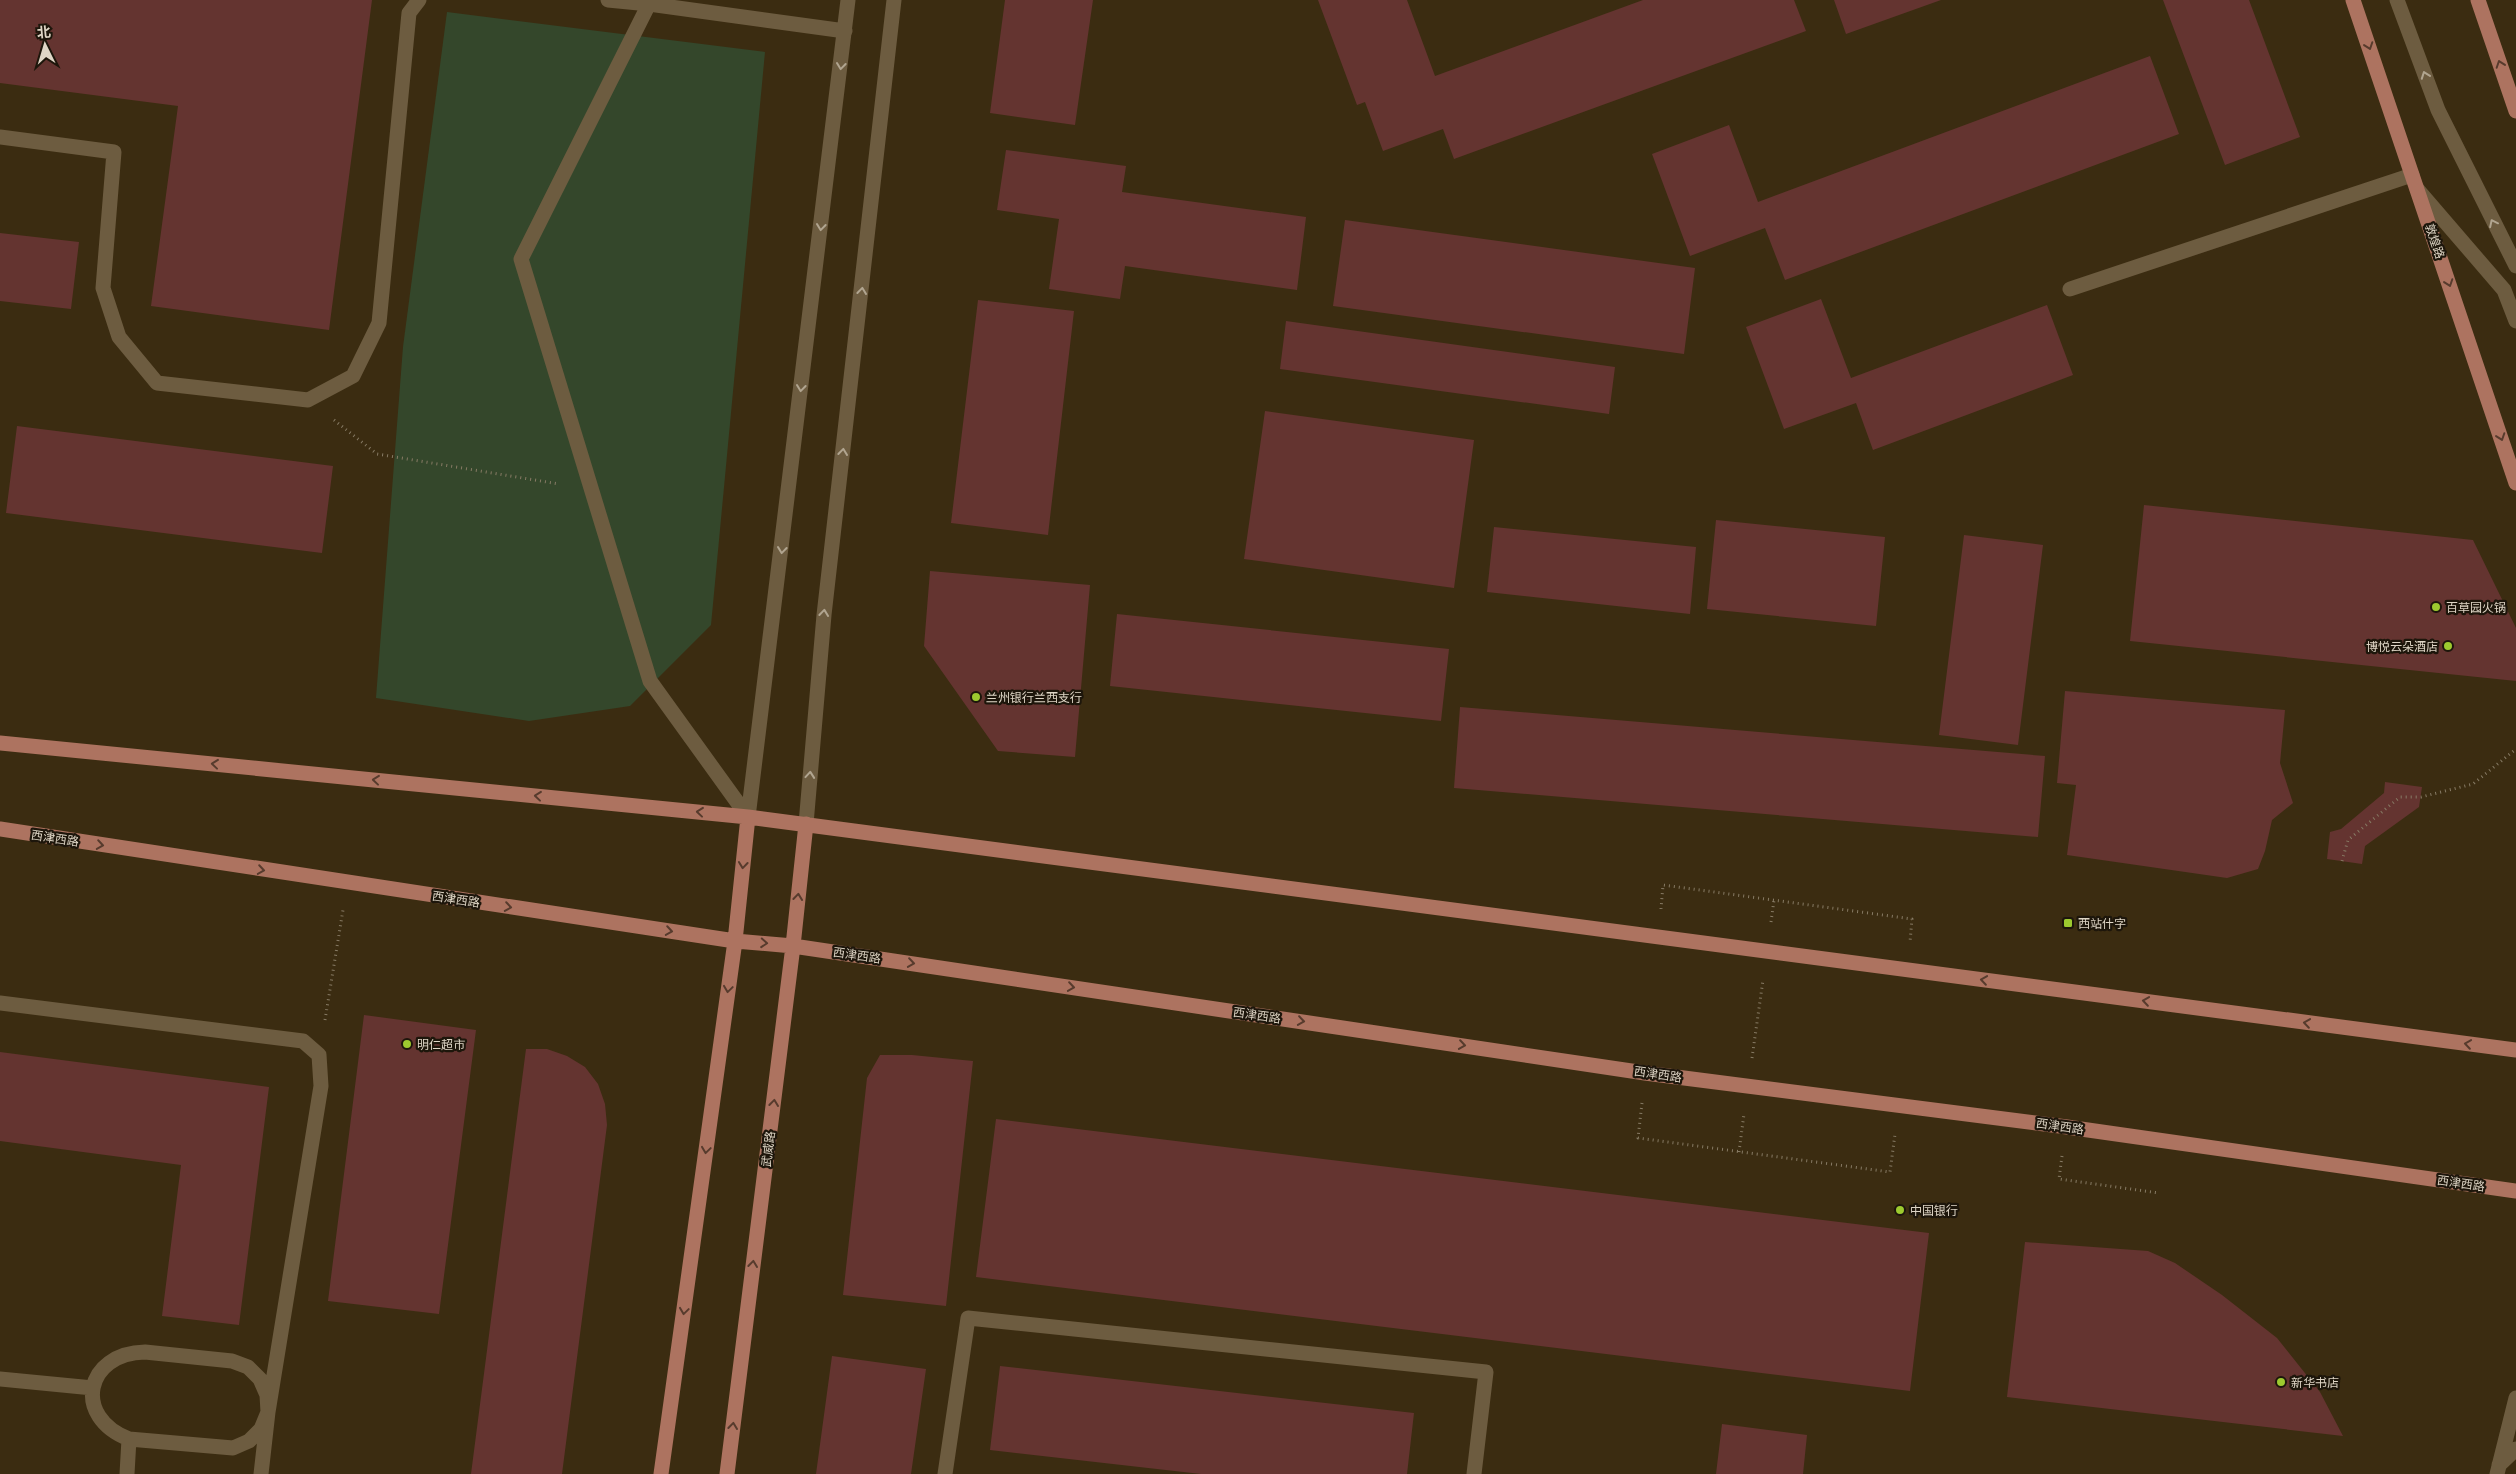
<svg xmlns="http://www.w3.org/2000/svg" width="2516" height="1474" viewBox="0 0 2516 1474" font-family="Montserrat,'Noto Sans SC',sans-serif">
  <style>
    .green { fill: #34472b }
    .building { fill: #643430 }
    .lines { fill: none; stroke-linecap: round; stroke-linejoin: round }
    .path { stroke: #877b65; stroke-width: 3; stroke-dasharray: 1 4; stroke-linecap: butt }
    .minor { stroke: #6d5c40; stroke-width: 15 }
    .major { stroke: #ad7360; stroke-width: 15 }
    .oneway { stroke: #573b2d }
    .oneway2 { stroke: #b1a590 }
    .poi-dot { fill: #9dca2f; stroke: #1d160b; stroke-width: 2 }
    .labels { text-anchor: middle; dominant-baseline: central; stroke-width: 4.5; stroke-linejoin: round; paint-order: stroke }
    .street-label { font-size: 12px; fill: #dfd6c6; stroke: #1d160b }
    .poi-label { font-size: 12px; fill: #dfd6c6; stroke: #1d160b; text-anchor: start }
  </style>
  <rect width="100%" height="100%" fill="#3b2c11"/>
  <path class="green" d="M447,12L765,52L711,625L630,706L529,721L376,698L403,347Z"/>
  <path class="building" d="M0,0H372L329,330L151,306L178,106L0,83Z
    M1005,0H1093L1075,125L990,113Z
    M1318,0H1407L1435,76L1643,0H1794L1806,31L1454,159L1443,129L1383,151L1365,102L1357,105Z
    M1834,0H1941L1846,34Z
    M2163,0H2249L2300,137L2225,165Z
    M2150,56L2179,134L1785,280L1765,228L1690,256L1652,154L1729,125L1758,202Z
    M1006,150L1126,166L1122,192L1306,217L1297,290L1125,266L1120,299L1049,289L1059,219L997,210Z
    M1345,220L1695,268L1684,354L1333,306Z
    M0,233L79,242L71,309L0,301Z
    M1821,299L1851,378L2047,305L2073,375L1873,450L1856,403L1784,429L1746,327Z
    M978,300L1074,311L1048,535L951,523Z
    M1286,321L1615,367L1609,414L1280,369Z
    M1265,411L1474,440L1454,588L1244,559Z
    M17,426L333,466L322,553L6,513Z
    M2144,505L2473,540L2516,628V681L2130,641Z
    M1716,520L1885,537L1876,626L1707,609Z
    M1494,527L1696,547L1690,614L1487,592Z
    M1964,535L2043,545L2018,745L1939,735Z
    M930,571L1090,585L1075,757L998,751L924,646Z
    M1117,614L1449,649L1441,721L1110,686Z
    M2065,691L2285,710L2280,763L2293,803L2272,820L2265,851L2258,869L2227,878L2067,855L2076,785L2057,783Z
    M1460,707L2045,756L2038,837L1454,788Z
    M2385,782L2422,787L2419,807L2365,846L2362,864L2327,859L2330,832L2341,829L2384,793Z
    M364,1015L476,1030L439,1314L328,1301Z
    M526,1049H547L567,1056L585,1067L598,1084L605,1104L607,1125L562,1474H471Z
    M0,1052L269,1087L239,1325L162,1316L181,1165L0,1141Z
    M880,1055H912L973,1061L946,1306L843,1295L867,1078Z
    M996,1119L1929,1233L1910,1391L976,1277Z
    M2025,1242L2148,1251L2175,1263L2222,1295L2277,1338L2320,1392L2343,1436L2007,1397Z
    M832,1356L926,1369L911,1474H816Z
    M1000,1366L1414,1413L1407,1474H1201L990,1450Z
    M1722,1424L1807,1435L1803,1474H1716Z"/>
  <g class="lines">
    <path class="path" d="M334,420L377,454L559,484
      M2342,861L2348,840L2400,797H2421L2473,784L2516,749
      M1661,909L1663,885L1912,919L1910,942
      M1771,922L1774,900
      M325,1020L343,910
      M1752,1058L1763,980
      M1642,1103L1638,1138L1890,1172L1895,1134
      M1739,1152L1744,1114
      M2062,1156L2059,1179L2159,1193"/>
    <path class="minor" d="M608,0L649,4L845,31
      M651,0L521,259L650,681L748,817
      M2397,0L2438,110L2516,266
      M0,137L114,152L103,288L119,337L157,383L308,400L353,376L379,323L409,13L419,0
      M2417,189L2504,290L2516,321
      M2070,289L2412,175
      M748,817L848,0
      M806,824L824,615L894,0
      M0,1003L303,1041L319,1055L321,1086L268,1412L261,1474
      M145,1352L232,1361L248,1367L260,1379L267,1395L268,1412L261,1429L249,1441L233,1448L129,1439C72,1417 85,1353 145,1352Z
      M0,1379L93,1388
      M2499,1465L2516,1449
      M127,1474L129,1439
      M945,1474L968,1318L1486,1372L1474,1474
      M2497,1474L2516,1398"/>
    <path class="major" d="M2353,0L2516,483
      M2478,0L2516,111
      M0,743L748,817L2516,1050
      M0,829L735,941L793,946L1645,1073L2067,1127L2516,1191
      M661,1474L735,941L748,817
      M727,1474L793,946L806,824"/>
  </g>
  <defs><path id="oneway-chevron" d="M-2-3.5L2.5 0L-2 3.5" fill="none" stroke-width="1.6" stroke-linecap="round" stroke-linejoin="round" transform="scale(1.25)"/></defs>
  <g class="oneway">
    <use href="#oneway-chevron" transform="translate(2369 46) rotate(71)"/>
    <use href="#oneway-chevron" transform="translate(2500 64) rotate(-109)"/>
    <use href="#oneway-chevron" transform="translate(2449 283) rotate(71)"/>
    <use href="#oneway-chevron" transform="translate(2501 437) rotate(71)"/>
    <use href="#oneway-chevron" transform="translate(215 764) rotate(-174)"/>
    <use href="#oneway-chevron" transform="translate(376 780) rotate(-174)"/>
    <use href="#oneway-chevron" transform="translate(538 796) rotate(-174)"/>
    <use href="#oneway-chevron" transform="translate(700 812) rotate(-174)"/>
    <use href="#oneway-chevron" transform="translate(100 845) rotate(9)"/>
    <use href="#oneway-chevron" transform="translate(743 865) rotate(96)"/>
    <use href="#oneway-chevron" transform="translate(261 870) rotate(9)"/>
    <use href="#oneway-chevron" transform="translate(798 897) rotate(-84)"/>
    <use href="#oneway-chevron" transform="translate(508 907) rotate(9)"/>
    <use href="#oneway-chevron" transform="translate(669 931) rotate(9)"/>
    <use href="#oneway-chevron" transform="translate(764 943) rotate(4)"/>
    <use href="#oneway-chevron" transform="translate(911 963) rotate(8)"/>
    <use href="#oneway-chevron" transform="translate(1984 980) rotate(-172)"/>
    <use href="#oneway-chevron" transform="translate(1071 987) rotate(8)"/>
    <use href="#oneway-chevron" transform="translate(728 989) rotate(98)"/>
    <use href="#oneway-chevron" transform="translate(2146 1001) rotate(-172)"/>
    <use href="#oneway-chevron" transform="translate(1301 1021) rotate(8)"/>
    <use href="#oneway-chevron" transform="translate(2307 1023) rotate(-172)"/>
    <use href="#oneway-chevron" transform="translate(2468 1044) rotate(-172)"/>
    <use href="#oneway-chevron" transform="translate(1462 1045) rotate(8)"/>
    <use href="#oneway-chevron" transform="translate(774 1103) rotate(-83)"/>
    <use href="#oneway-chevron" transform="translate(706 1150) rotate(98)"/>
    <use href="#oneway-chevron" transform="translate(753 1264) rotate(-83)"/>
    <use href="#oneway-chevron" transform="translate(684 1311) rotate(98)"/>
    <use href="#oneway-chevron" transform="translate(733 1426) rotate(-83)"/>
  </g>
  <g class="oneway2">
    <use href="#oneway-chevron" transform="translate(841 66) rotate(97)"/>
    <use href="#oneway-chevron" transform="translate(2425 75) rotate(-110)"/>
    <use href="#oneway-chevron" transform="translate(2493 223) rotate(-116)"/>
    <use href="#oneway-chevron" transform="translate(821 227) rotate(97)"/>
    <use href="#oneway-chevron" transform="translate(862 291) rotate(-83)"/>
    <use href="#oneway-chevron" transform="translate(801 388) rotate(97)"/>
    <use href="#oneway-chevron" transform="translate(843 452) rotate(-83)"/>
    <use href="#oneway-chevron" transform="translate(782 550) rotate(97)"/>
    <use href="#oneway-chevron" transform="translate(824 613) rotate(-84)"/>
    <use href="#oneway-chevron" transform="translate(810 775) rotate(-85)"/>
  </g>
  <g class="poi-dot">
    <circle cx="2436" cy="607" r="5"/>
    <circle cx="2448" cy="646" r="5"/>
    <circle cx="976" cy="697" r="5"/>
    <rect x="2063" y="918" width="10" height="10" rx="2.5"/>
    <circle cx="407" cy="1044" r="5"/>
    <circle cx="1900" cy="1210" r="5"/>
    <circle cx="2281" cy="1382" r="5"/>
  </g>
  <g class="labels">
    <g class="street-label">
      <text transform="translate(2435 241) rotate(71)">敦煌路</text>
      <text transform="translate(55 838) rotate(9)">西津西路</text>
      <text transform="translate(456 899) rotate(9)">西津西路</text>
      <text transform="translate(857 955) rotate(8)">西津西路</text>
      <text transform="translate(1257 1015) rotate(8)">西津西路</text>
      <text transform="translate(1658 1074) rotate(8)">西津西路</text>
      <text transform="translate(2060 1126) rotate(8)">西津西路</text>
      <text transform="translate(768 1149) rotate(-83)">武威路</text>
      <text transform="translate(2461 1183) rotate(8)">西津西路</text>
    </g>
    <g class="poi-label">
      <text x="2446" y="607">百草园火锅</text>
      <text x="2438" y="646" text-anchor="end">博悦云朵酒店</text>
      <text x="986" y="697">兰州银行兰西支行</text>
      <text x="2078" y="923">西站什字</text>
      <text x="417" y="1044">明仁超市</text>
      <text x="1910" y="1210">中国银行</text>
      <text x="2291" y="1382">新华书店</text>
    </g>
  </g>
  <g transform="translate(45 45) rotate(355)" stroke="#1d160b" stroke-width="4" paint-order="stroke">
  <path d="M0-4L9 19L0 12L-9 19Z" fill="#dfd6c6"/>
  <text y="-8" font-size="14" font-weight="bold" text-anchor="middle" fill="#dfd6c6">北</text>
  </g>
</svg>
